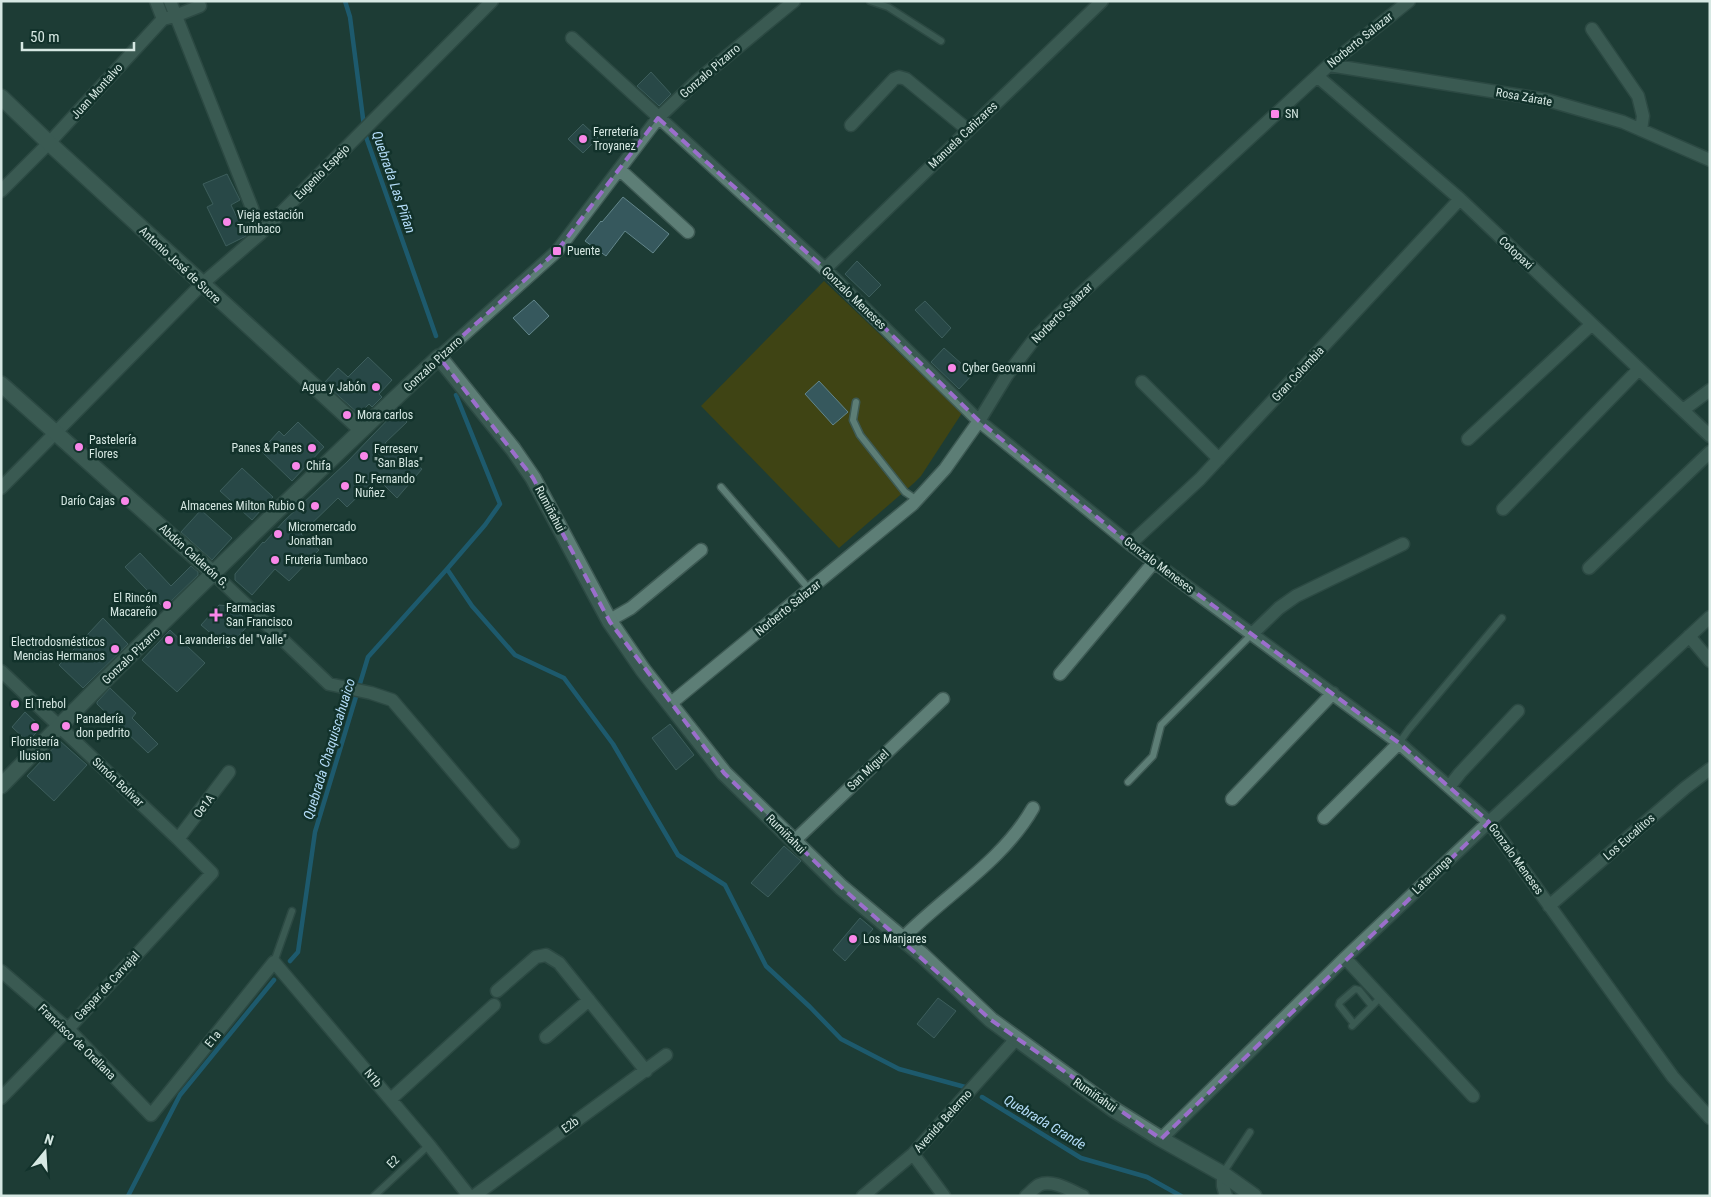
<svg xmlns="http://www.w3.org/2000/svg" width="1711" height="1197" viewBox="0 0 1711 1197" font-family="'Roboto Condensed',sans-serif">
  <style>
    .green { fill: #3f4414 }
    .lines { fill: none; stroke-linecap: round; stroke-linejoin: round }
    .stream { stroke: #1e7eb2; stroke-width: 4.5 }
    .building { fill: #36585d; stroke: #63868b }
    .lane-casing { stroke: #3e5a54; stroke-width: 9 }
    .street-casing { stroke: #3e5a54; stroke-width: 15 }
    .secondary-casing { stroke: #3e5a54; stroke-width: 18 }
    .lane { stroke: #5d7e76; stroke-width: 6 }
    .street { stroke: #5d7e76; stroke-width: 12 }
    .secondary { stroke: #5d7e76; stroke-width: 15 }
    .marked { fill: none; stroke: #9b6ecc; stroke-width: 4; stroke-dasharray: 10 6; stroke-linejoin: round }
    .poi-dot { fill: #f987e9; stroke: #12322b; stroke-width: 2 }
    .labels { text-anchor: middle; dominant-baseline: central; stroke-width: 5; stroke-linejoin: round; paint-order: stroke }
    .street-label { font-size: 12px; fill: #d6e8e3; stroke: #12322b }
    .poi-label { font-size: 12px; fill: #d6e8e3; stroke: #12322b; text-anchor: start }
    .water-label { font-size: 14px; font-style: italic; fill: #b4ddf9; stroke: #12322b }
  </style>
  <rect width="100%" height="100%" fill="#1d3c35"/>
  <path class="green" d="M824,281L962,413L921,476L914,483L839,548L701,406Z"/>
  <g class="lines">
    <path class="stream" d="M345,1L350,17L365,134L436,336
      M456,395L500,504L485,525L447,569L472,606L515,655L564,678L613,744L678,855L725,885L766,966L810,1007L841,1039L899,1069L965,1087
      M290,961L298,952L315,832L368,657L447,569
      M982,1097L1081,1158L1147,1177L1181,1196
      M128,1196L180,1095L274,980"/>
  </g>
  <path class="building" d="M651,72L671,94L659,106L637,86Z
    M583,124L598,138L583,153L568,139Z
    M227,174L240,200L231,205L246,236L226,246L207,207L213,204L203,184Z
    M623,197L669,234L653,253L625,231L606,256L585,241L601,221L602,222Z
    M857,261L881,285L869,297L845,274Z
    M534,300L549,316L529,335L513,318Z
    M925,301L951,328L942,338L915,310Z
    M944,348L973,374L959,389L931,362Z
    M368,357L392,380L379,394L382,397L372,407L369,404L359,414L324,383L338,368L348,377Z
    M819,381L848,412L833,425L805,394Z
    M396,411L407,422L385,443L422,469L397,498L377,478L347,507L338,498L301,534L319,550L289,581L275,569L252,595L235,580V574L263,542L264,543L285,520L347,462Z
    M298,422L324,447L292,481L261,451L279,431L284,436Z
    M242,468L273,497L252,520L220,491Z
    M201,510L232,538L212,560L181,532Z
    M140,553L171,586L191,566L198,572V575L164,608L125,567Z
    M219,605L230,606L250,623L228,648L201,625Z
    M103,618L128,644L83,688L59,665Z
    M170,630L205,663L177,692L142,660Z
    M110,688L136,713L132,718L158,744L148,753L97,704V702Z
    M25,712L41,727L28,742L12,727Z
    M670,724L694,755L676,770L652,738Z
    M60,741L87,765L54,801L27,776Z
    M784,846L801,861L768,897L751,883Z
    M860,918L873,929L845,961L833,950Z
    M938,998L956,1011L934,1038L917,1024Z"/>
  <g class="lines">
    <g class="lane-casing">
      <path id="lane" d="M870,1L888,7L941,41
        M856,402L853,420L860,435L905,492L917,500
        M721,487L810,590
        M1399,743L1409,729L1502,618
        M1128,782L1153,756L1161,725L1252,634
        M274,962L292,911
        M1354,1024L1339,1005L1340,1002L1355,989L1359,990L1372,1006
        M1352,1026L1381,997
        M1223,1173L1250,1132
        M374,1196L429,1145"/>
    </g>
    <g class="street-casing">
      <path id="street" d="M156,1L163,19
        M170,1L252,208L260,234
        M1592,29L1638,96L1643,116L1641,130
        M572,38L825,269L979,421L1130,544L1399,743L1489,822L1673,1077L1710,1118
        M1329,65L1547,100L1623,122L1710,160
        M1317,76L1460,199L1710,436
        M851,125L894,79L899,77L906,79L968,130
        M619,169L688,232
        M1,191L49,143L163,19L175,16L200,6
        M825,269L1102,1
        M439,357L557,251L658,118L698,80L794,1
        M1142,382L1219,459
        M1683,410L1710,390
        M1468,439L1592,324
        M1,488L202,284L260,234L492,1
        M1503,509L1639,369
        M1130,544L1200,479L1460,199
        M1589,568L1710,452
        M214,574L329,684L371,693L392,700L513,842
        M610,620L631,608L701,550
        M1252,634L1279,608L1296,596L1403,544
        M1689,636L1710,661
        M1,671L178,839L212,873L68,1029L1,1098
        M1060,674L1154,562
        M670,704L913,504L945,469L979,421L1007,375L1036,337L1074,300L1329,65L1409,1
        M1449,787L1460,773L1518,711
        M1232,799L1333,693
        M1324,818L1399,743
        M178,839L229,772
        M794,841L943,699
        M1549,906L1685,788L1710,769
        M902,939C945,895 1002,862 1033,808
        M1345,958L1473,1096
        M1,971L68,1029L151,1115L274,962L429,1145L469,1196
        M497,991L536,957L546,955L559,963L646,1071
        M546,1037L589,1000
        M391,1099L494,1005
        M1161,1139L1345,958L1489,822L1710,617
        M913,1154L944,1196
        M1223,1174V1186L1226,1196
        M474,1196L666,1055
        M863,1196L913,1154L1016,1039
        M1026,1196C1030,1193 1034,1188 1039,1185C1053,1179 1071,1191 1083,1196"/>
    </g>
    <g class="secondary-casing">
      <path id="secondary" d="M1,97L49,143L362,430
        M1,384L214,574
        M1,786C143,639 290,497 439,357L513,449L533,478L610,622L643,670L724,773L841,887L922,955L991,1020L1113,1109L1161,1139L1223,1174L1254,1196"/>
    </g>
    <use href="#lane" class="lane"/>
    <use href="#street" class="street"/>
    <use href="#secondary" class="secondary"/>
  </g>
  <path d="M0 0H1711V1197H0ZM658,118L825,269L979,421L1130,544L1399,743L1489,822L1161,1139L991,1020L841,887L724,773L610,622L533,478L439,357L557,251Z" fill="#1d3c35" fill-opacity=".55" fill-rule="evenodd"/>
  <path class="marked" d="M658,118L825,269L979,421L1130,544L1399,743L1489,822L1161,1139L991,1020L841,887L724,773L610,622L533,478L439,357L557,251Z"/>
  <g class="poi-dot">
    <rect x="1270" y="109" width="10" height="10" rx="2.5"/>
    <circle cx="583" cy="139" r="5"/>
    <circle cx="227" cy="222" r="5"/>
    <rect x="552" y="246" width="10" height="10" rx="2.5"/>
    <circle cx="952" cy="368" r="5"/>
    <circle cx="376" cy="387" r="5"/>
    <circle cx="347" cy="415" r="5"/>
    <circle cx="79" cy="447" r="5"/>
    <circle cx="312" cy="448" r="5"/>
    <circle cx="364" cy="456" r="5"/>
    <circle cx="296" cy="466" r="5"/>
    <circle cx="345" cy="486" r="5"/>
    <circle cx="125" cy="501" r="5"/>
    <circle cx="315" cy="506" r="5"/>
    <circle cx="278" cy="534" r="5"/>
    <circle cx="275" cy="560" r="5"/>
    <circle cx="167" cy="605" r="5"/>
    <path d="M213.5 607.5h5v5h5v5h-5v5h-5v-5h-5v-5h5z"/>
    <circle cx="169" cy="640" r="5"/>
    <circle cx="115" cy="649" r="5"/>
    <circle cx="15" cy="704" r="5"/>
    <circle cx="66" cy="726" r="5"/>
    <circle cx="35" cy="727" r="5"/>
    <circle cx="853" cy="939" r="5"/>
  </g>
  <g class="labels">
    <g class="street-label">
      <text transform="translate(1360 40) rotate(-39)">Norberto Salazar</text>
      <text transform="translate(710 71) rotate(-41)">Gonzalo Pizarro</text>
      <text transform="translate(97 91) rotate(-48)">Juan Montalvo</text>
      <text transform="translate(1524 97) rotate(10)">Rosa Zárate</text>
      <text transform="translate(963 135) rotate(-44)">Manuela Cañizares</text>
      <text transform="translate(322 172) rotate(-45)">Eugenio Espejo</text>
      <text transform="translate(1516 253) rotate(43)">Cotopaxi</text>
      <text transform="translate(180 265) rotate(43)">Antonio José de Sucre</text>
      <text transform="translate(854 298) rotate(44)">Gonzalo Meneses</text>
      <text transform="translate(1062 313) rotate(-45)">Norberto Salazar</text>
      <text transform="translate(433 364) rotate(-43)">Gonzalo Pizarro</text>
      <text transform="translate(1298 374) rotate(-47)">Gran Colombia</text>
      <text transform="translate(550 509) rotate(62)">Rumiñahui</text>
      <text transform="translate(194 556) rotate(42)">Abdón Calderón G.</text>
      <text transform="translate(1159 565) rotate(37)">Gonzalo Meneses</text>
      <text transform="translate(788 608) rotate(-39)">Norberto Salazar</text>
      <text transform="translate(131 656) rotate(-44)">Gonzalo Pizarro</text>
      <text transform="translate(868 770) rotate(-44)">San Miguel</text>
      <text transform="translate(118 782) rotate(43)">Simón Bolívar</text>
      <text transform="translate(204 806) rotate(-53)">Oe1A</text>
      <text transform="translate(786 834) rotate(45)">Rumiñahui</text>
      <text transform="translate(1629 837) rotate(-41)">Los Eucalitos</text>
      <text transform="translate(1516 859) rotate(54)">Gonzalo Meneses</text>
      <text transform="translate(1432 875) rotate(-44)">Latacunga</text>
      <text transform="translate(107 986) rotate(-47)">Gaspar de Carvajal</text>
      <text transform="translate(213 1039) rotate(-51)">E1a</text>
      <text transform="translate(77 1042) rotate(44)">Francisco de Orellana</text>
      <text transform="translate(373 1078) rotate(50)">N1b</text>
      <text transform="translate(1095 1095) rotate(35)">Rumiñahui</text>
      <text transform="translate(943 1121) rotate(-48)">Avenida Belermo</text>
      <text transform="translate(570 1125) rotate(-36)">E2b</text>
      <text transform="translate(393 1162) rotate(-44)">E2</text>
    </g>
    <g class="poi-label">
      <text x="1285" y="114">SN</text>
      <text x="593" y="132">Ferretería<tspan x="593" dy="14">Troyanez</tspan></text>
      <text x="237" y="215">Vieja estación<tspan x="237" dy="14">Tumbaco</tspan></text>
      <text x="567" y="251">Puente</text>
      <text x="962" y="368">Cyber Geovanni</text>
      <text x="366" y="387" text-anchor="end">Agua y Jabón</text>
      <text x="357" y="415">Mora carlos</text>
      <text x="89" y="440">Pastelería<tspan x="89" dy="14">Flores</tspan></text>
      <text x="302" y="448" text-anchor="end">Panes &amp; Panes</text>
      <text x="374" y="449">Ferreserv<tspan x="374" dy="14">"San Blas"</tspan></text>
      <text x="306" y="466">Chifa</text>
      <text x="355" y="479">Dr. Fernando<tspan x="355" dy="14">Nuñez</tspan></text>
      <text x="115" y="501" text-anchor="end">Darío Cajas</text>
      <text x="305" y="506" text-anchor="end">Almacenes Milton Rubio Q</text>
      <text x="288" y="527">Micromercado<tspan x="288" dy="14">Jonathan</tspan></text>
      <text x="285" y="560">Fruteria Tumbaco</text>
      <text x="157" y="598" text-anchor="end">El Rincón<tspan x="157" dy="14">Macareño</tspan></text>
      <text x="226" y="608">Farmacias<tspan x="226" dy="14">San Francisco</tspan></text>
      <text x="179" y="640">Lavanderias del "Valle"</text>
      <text x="105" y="642" text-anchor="end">Electrodosmésticos<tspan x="105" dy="14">Mencias Hermanos</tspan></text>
      <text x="25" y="704">El Trebol</text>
      <text x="76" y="719">Panadería<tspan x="76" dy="14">don pedrito</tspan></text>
      <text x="35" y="742" text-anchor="middle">Floristería<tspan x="35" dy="14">Ilusion</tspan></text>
      <text x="863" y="939">Los Manjares</text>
    </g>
    <g class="water-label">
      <text transform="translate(394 182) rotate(71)">Quebrada Las Piñan</text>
      <text transform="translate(329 749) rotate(-73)">Quebrada Chaquiscahuaico</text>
      <text transform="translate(1045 1122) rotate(31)">Quebrada Grande</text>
    </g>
  </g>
  <rect width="1711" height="1197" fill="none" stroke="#d6e8e3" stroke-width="5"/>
  <g transform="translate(45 1152) rotate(18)" stroke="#12322b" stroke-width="4" paint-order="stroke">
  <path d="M0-4L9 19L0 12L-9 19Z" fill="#d6e8e3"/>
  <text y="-8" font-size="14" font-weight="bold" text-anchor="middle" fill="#d6e8e3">N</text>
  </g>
  <path d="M22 42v8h112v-8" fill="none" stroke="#d6e8e3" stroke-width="2.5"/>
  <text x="30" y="42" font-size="15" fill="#d6e8e3" stroke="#12322b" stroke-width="4" paint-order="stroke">50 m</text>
</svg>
